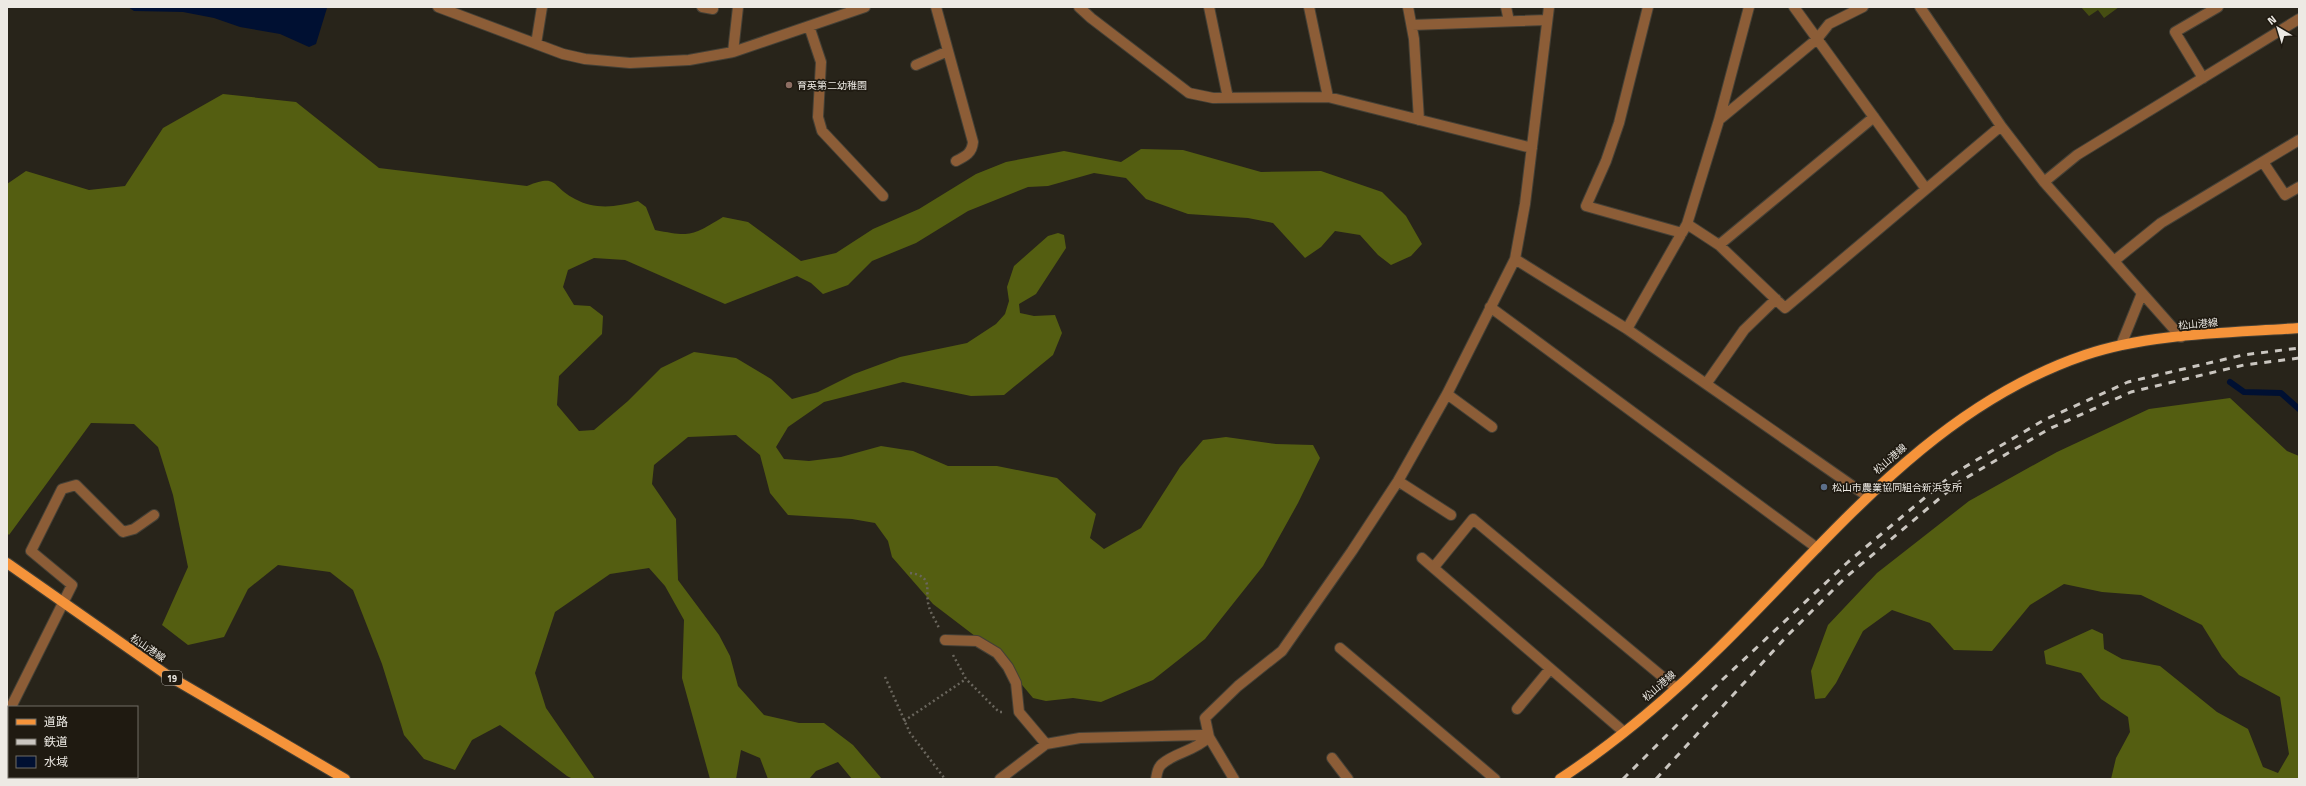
<svg xmlns="http://www.w3.org/2000/svg" width="2306" height="786" viewBox="0 0 2306 786" font-family="'Titillium Web','Noto Sans JP',sans-serif">
  <style>
    .green { fill: #464e12 }
    .forest { fill: #545e11 }
    .water { fill: #001032 }
    .lines { fill: none; stroke-linecap: round; stroke-linejoin: round }
    .stream { stroke: #001032; stroke-width: 6 }
    .street-casing { stroke: #444036; stroke-width: 12 }
    .primary-casing { stroke: #444036; stroke-width: 12 }
    .path { stroke: #6a665d; stroke-width: 2.5; stroke-dasharray: 2 3; stroke-linecap: butt }
    .street { stroke: #8c5d37; stroke-width: 10 }
    .primary { stroke: #f5933a; stroke-width: 10 }
    .rail { stroke: #cac6c0; stroke-width: 3; stroke-dasharray: 7 7; stroke-linecap: butt }
    .education-dot { fill: #8d6e63; stroke: #1f1a11; stroke-width: 1.5 }
    .service-dot { fill: #5c6f8a; stroke: #1f1a11; stroke-width: 1.5 }
    .labels { text-anchor: middle; dominant-baseline: central; stroke-width: 3.5; stroke-linejoin: round; paint-order: stroke }
    .shield { fill: #1f1a11; stroke: #afaca5; stroke-width: 1 }
    .shield-label { font-size: 9px; font-weight: bold; fill: #edeae4 }
    .poi-label { font-size: 10px; fill: #edeae4; stroke: #1f1a11; text-anchor: start }
    .street-label { font-size: 10px; fill: #edeae4; stroke: #1f1a11 }
  </style>
  <rect width="100%" height="100%" fill="#28241a"/>
  <path class="green" d="M2081,7H2119L2104,18L2098,10L2089,16Z"/>
  <path class="forest" d="M223,94L296,102L379,168L527,186C559,173 551,187 575,199C595,210 617,207 638,201L646,207L655,230C691,237 692,236 723,217L748,222L801,261L836,253L873,229L919,209L976,174L1006,162L1064,151L1121,162L1141,149L1183,150L1261,172L1321,171L1382,192L1406,216L1422,244L1411,256L1391,265L1378,255L1360,235L1335,231L1321,247L1305,258L1273,223L1248,218L1188,214L1146,199L1126,178L1094,173L1048,186L1028,187L968,211L916,243L872,261L848,285L823,294L811,283L797,276L725,304L625,260L594,258L568,270L563,287L574,305L590,306L603,316L602,334L559,376L557,405L579,431L594,430L628,401L661,368L694,352L736,358L771,379L792,399L818,392L854,374L900,357L967,343L996,324L1005,314L1009,301L1007,287L1014,266L1048,236L1058,233L1064,235L1066,248L1036,294L1019,304L1020,313L1034,316L1055,315L1062,333L1053,355L1004,395L971,396L903,382L824,402L788,427L776,447L784,459L809,461L841,457L881,446L913,451L948,466H997L1057,478L1096,514L1090,538L1104,549L1141,528L1180,467L1203,440L1226,437L1276,444L1313,445L1320,458L1298,503L1263,566L1205,639L1153,680L1101,702L1073,698L1046,701L1033,698L992,649L933,604L892,557L888,541L875,523L852,519L788,515L770,493L760,455L736,435L688,437L654,465L652,484L676,519L678,580L719,635L730,656L738,686L764,715L799,723H824L853,745L882,779H852L838,762L816,771L809,779H768L760,758L741,750L736,779H710L682,678L684,620L665,586L649,568L610,574L555,612L535,673L546,708L595,779H573L567,776L500,725L472,740L455,770L424,759L404,735L382,664L353,590L330,572L278,565L248,589L224,637L188,645L162,625L188,567L173,495L158,447L134,424L91,423L9,535L7,533V184L26,171L89,190L125,186L163,128Z
    M2230,398L2287,451L2299,456V779H2111L2116,758L2130,732L2128,717L2101,699L2081,673L2046,664L2044,651L2092,629L2103,634L2104,649L2122,659L2160,666L2217,712L2248,729L2263,767L2278,773L2289,754L2280,697L2239,675L2222,657L2202,625L2141,595L2102,592L2064,584L2030,605L1992,651L1954,650L1930,623L1892,610L1863,631L1836,683L1825,698L1815,699L1811,671L1828,625L1877,573L1969,501L2057,452L2149,409Z"/>
  <path class="water" d="M128,7H326L327,8L316,44L309,47L280,34L240,27L214,18L183,12L134,11Z"/>
  <g class="lines">
    <path class="stream" d="M2230,382L2244,392L2281,393L2299,409"/>
    <g class="street-casing">
      <path id="street" d="M438,7L563,54L585,59L630,63L689,60L733,52L865,7
        M702,7L713,9
        M936,7L973,142C972,153 966,156 956,161
        M1079,7L1091,18L1189,93L1213,98L1328,97L1532,148
        M1209,7L1228,98
        M1309,7L1328,97
        M1408,7L1414,39L1419,120
        M1506,7L1509,21
        M1648,7L1619,123L1606,161L1586,206L1682,233
        M1794,7L1926,189
        M1920,7L2001,126L2044,182L2181,337
        M1412,25L1547,20
        M809,26L821,62L818,117L822,131L883,196
        M536,44L542,7
        M733,52L738,7
        M916,65L948,51
        M2203,78L2175,32L2218,7
        M1719,120L1749,7
        M2263,162L2285,195L2299,187
        M2044,182L2077,155L2299,19
        M1687,224L1719,245L1785,308L2001,126
        M1719,245L1874,117
        M1515,259L1627,329L1867,496
        M2114,261L2161,223L2299,140
        M1490,307L1817,548
        M1627,329L1687,224L1719,120L1817,39L1829,24L1863,7
        M2121,345L2142,293
        M1706,384L1744,330L1776,299
        M1447,394L1492,427
        M1398,481L1451,515
        M1422,558L1624,732
        M1434,567L1473,519L1676,688
        M945,640L977,641L997,653L1008,667L1016,683L1019,712L1046,744L1080,738L1202,735L1209,737C1195,751 1174,753 1162,764C1157,768 1157,774 1156,779
        M1340,648L1495,779
        M11,707L72,585L31,551L62,489L76,485L123,532L134,529L154,515
        M1517,709L1550,669
        M1332,758L1348,779
        M1000,779L1046,744
        M1234,779L1209,737L1205,718L1238,686L1282,651L1352,551L1398,481L1447,394L1515,259L1525,204L1549,7"/>
    </g>
    <g class="primary-casing">
      <path id="primary" d="M7,563L167,675L345,779
        M1560,779C1616,742 1668,698 1716,651C1830,540 1929,408 2085,355C2149,333 2231,333 2299,328"/>
    </g>
    <path class="path" d="M910,573C935,576 924,591 929,607C931,614 936,621 939,628
      M953,655L966,679L999,712H1005
      M885,677L910,733L945,779
      M904,721L966,679"/>
    <use href="#street" class="street"/>
    <use href="#primary" class="primary"/>
    <path class="rail" d="M7,723L9,724
      M7,732L9,733
      M109,777L114,779
      M131,777L136,779
      M1623,779L1722,680L1848,562L1953,474L2044,420L2128,382L2243,355L2299,348
      M1656,779L1787,636L1845,578L1959,482L2049,429L2131,392L2244,365L2299,358"/>
  </g>
  <circle class="education-dot" cx="789" cy="85" r="4"/>
  <circle class="service-dot" cx="1824" cy="487" r="4"/>
  <g class="labels">
    <rect class="shield" x="162" y="671" width="20" height="14" rx="3"/>
    <g class="shield-label">
      <text x="172" y="678">19</text>
    </g>
    <g class="poi-label">
      <text x="797" y="85">育英第二幼稚園</text>
      <text x="1832" y="487">松山市農業協同組合新浜支所</text>
    </g>
    <g class="street-label">
      <text transform="translate(2198 324) rotate(-5)">松山港線</text>
      <text transform="translate(1890 459) rotate(-41)">松山港線</text>
      <text transform="translate(148 648) rotate(35)">松山港線</text>
      <text transform="translate(1659 686) rotate(-41)">松山港線</text>
    </g>
  </g>
  <rect width="2306" height="786" fill="none" stroke="#edeae4" stroke-width="16"/>
  <rect x="8" y="706" width="130" height="72" fill="#1f1a11" stroke="#716d65"/>
  <rect x="16" y="719" width="20" height="6" fill="#f5933a" stroke="#716d65"/>
  <text x="44" y="726" font-size="12" fill="#edeae4">道路</text>
  <rect x="16" y="739" width="20" height="6" fill="#cac6c0" stroke="#716d65"/>
  <text x="44" y="746" font-size="12" fill="#edeae4">鉄道</text>
  <rect x="16" y="756" width="20" height="12" fill="#001032" stroke="#716d65"/>
  <text x="44" y="766" font-size="12" fill="#edeae4">水域</text>
  <g transform="translate(2278 28) rotate(322)" stroke="#1f1a11" stroke-width="3" paint-order="stroke">
  <path d="M0-3L7 15L0 10L-7 15Z" fill="#edeae4"/>
  <text y="-6" font-size="11" font-weight="bold" text-anchor="middle" fill="#edeae4">N</text>
  </g>
</svg>
